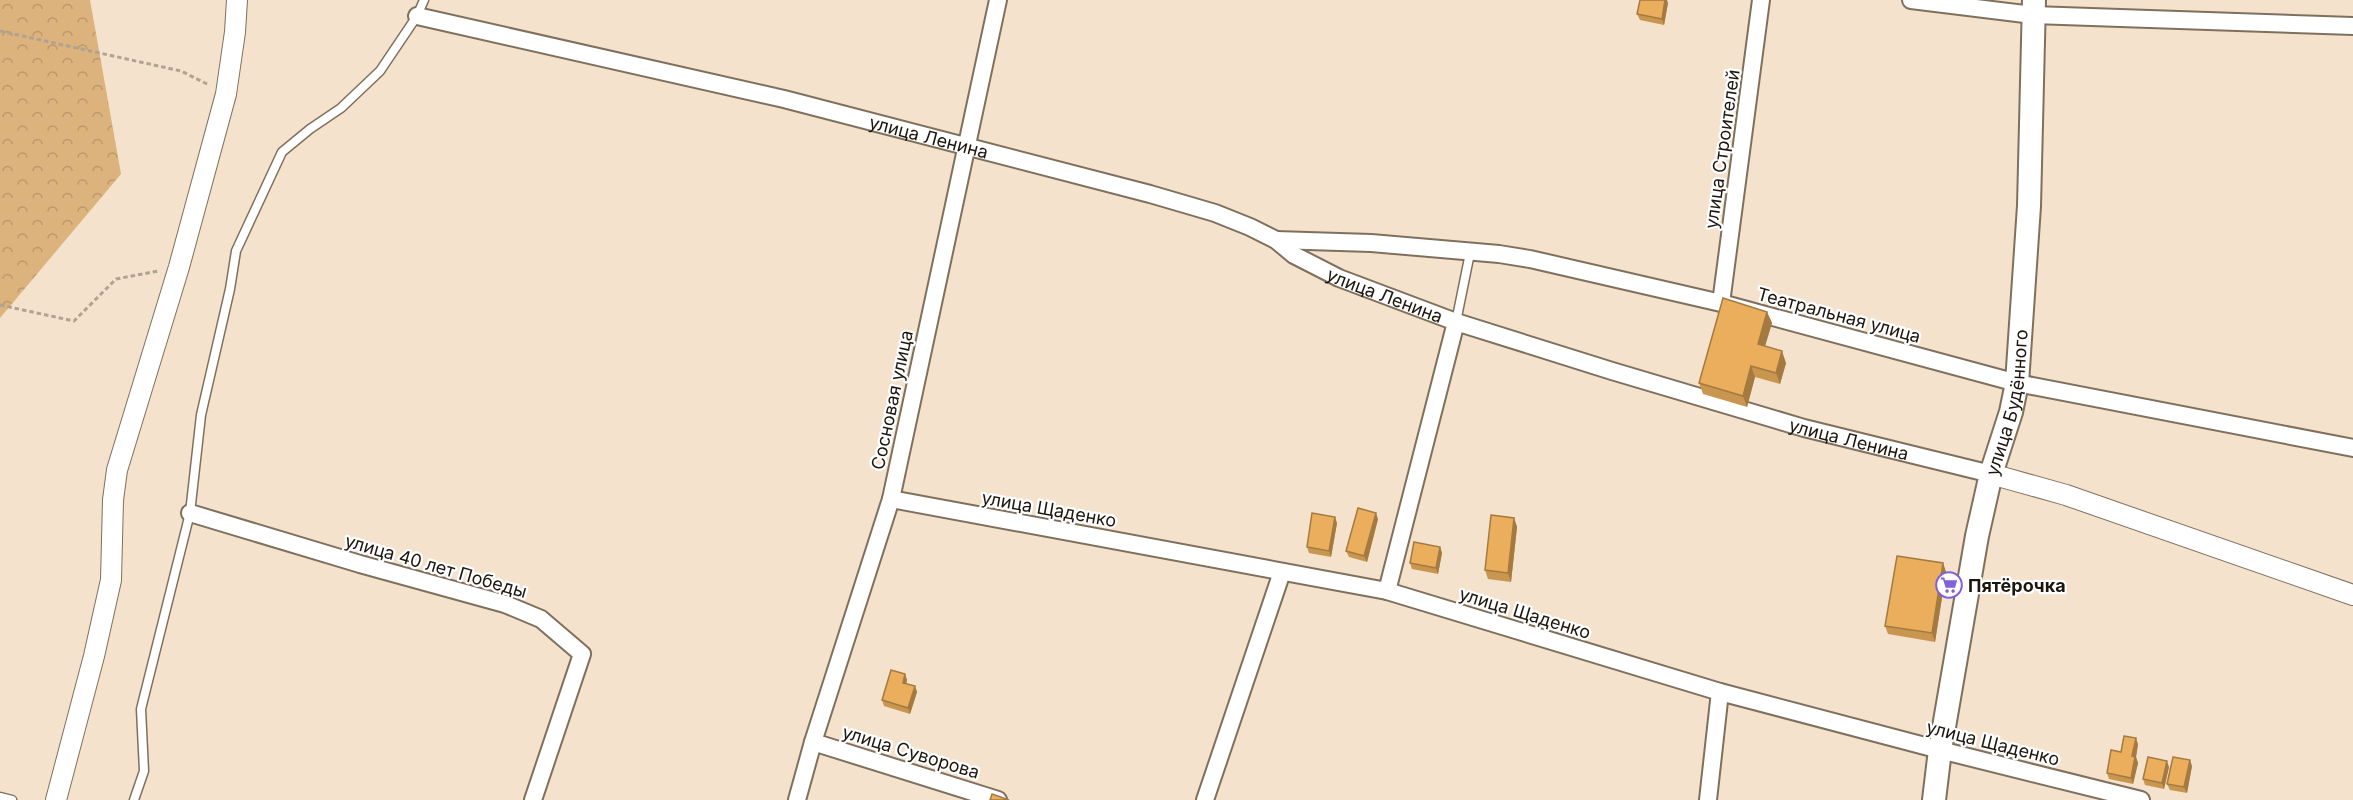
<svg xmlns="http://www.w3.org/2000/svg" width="2353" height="800" viewBox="0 0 2353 800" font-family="Inter,sans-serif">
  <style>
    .forest { fill: url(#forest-crowns) }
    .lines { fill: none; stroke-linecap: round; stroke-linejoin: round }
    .service-casing { stroke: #7f705d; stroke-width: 11 }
    .minor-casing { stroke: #7f705d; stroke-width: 20 }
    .tertiary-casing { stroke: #7f705d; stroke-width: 22 }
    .secondary-casing { stroke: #7f705d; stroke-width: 26 }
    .path { stroke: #b1a391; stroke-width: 3; stroke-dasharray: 4.5 3; stroke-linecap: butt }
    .service { stroke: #fff; stroke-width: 8 }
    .minor { stroke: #fff; stroke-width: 16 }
    .tertiary { stroke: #fff; stroke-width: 20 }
    .secondary { stroke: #fff; stroke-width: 22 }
    .wall { fill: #c9964f }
    .shaded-wall { fill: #a47a40 }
    .building { fill: #eaae5c; stroke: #a47a40; stroke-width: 1.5 }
    .labels { text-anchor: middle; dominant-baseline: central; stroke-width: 4.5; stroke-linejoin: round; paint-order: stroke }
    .street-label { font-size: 18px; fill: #1c160e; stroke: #fff }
    .poi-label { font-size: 18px; font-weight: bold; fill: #1c160e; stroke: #fff; text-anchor: start }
  </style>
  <defs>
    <pattern id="forest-crowns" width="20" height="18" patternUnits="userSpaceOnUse" patternTransform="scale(1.5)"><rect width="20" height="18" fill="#dcb27d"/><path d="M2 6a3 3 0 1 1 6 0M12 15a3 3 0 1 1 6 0" fill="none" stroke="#bc986b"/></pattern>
  </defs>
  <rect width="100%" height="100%" fill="#f4e2cc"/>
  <path class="forest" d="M0,0H90L121,174L0,318Z"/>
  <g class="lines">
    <g class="service-casing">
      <path id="service" d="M1456,322L1470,253
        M0,797L12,800
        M134,800L144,771L141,709L190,513L201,415L230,289L236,251L282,152L310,129L341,108L380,71L417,16L424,0"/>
    </g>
    <g class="minor-casing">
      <g id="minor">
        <path d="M1911,0L2033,15L2353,26"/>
        <path id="s1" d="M417,16L784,99L1150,194L1215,213L1250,227L1276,240L1294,255L1339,278L1456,322L1612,371L1804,428L1991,474"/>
        <path d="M1276,240L1371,243L1499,254L1530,259L1721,303L2017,383L2353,448"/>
        <path d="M1721,303L1761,0"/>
        <path d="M891,499L1387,591L1720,692L1940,750L2141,800"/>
        <path d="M190,513L360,564L505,604L541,619L582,654L533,800"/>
        <path d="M1387,591L1456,322"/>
        <path d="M813,742L998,800"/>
        <path d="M797,800L813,742L891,499L998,0"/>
        <path d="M1205,800L1282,572"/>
        <path d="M1708,800L1720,692"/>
      </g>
    </g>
    <g class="tertiary-casing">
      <path id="tertiary" d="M1991,474L2066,495L2353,595
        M56,800L94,656L111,580L113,500L117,470L179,267L226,94L235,32L237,0"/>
    </g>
    <g class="secondary-casing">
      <g id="secondary">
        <path id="s2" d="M1934,800L1940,750L1977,536L1991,474L2011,412L2017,383L2029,206L2034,0"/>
      </g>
    </g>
    <path class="path" d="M0,31L181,71L209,85
      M0,305L74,321L116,279L158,271"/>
    <use href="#service" class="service"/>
    <use href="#minor" class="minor"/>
    <use href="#tertiary" class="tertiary"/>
    <use href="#secondary" class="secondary"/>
  </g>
  <path class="wall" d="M1668,3L1664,25L1640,20L1637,14Z
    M1767,312L1772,323L1765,346L1786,363L1780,384L1755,377L1747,407L1703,394L1699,383Z
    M1514,518L1517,527L1511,582L1488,579L1485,570Z
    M1378,519L1367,562L1349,557L1346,551Z
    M1337,523L1331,557L1309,553L1307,547Z
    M1440,547L1442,553L1438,574L1412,569L1410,563Z
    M1943,563L1946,572L1935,642L1888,634L1885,626Z
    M905,674L907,680L906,684L915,686L917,692L910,714L884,706L882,700Z
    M2138,744L2136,757L2138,763L2133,784L2109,779L2107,773L2121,752Z
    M2192,766L2187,793L2170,790L2167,784Z
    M2169,767L2164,789L2145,785L2143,779Z"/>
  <path class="shaded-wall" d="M1665,0H1667L1668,3L1664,25L1662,19Z
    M1767,312L1772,323L1762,356L1758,344Z
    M1782,351L1786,363L1780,384L1776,373Z
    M1751,366L1755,377L1747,407L1743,396Z
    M1376,513L1378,519L1367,562L1364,556Z
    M1335,517L1337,523L1331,557L1329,551Z
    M1514,518L1517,527L1511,582L1508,573Z
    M1440,547L1442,553L1438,574L1436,568Z
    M1943,563L1946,572L1935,642L1932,633Z
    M905,674L907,680L905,689L903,683Z
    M915,686L917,692L910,714L908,708Z
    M2136,738L2138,744L2136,757L2138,763L2133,784L2131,778L2132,756Z
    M2190,760L2192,766L2187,793L2184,787Z
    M2167,761L2169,767L2164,789L2162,783Z"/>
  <path class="building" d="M1640,0H1665L1662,19L1637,14Z
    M1723,298L1767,312L1758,344L1782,351L1776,373L1751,366L1743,396L1699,383Z
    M1358,508L1376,513L1364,556L1346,551Z
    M1312,513L1335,517L1329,551L1307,547Z
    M1491,515L1514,518L1508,573L1485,570Z
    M1414,542L1440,547L1436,568L1410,563Z
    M1897,556L1943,563L1932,633L1885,626Z
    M891,670L905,674L903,683L915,686L908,708L882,700Z
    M2124,736L2136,738L2132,756L2135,757L2131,778L2107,773L2111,750L2121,752Z
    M2148,757L2167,761L2162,783L2143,779Z
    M2173,757L2190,760L2184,787L2167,784Z
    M992,794L1009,800H990Z"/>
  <defs>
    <g id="supermarket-ring" transform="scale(1.35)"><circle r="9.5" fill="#fff" stroke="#8061db" stroke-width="1.5"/><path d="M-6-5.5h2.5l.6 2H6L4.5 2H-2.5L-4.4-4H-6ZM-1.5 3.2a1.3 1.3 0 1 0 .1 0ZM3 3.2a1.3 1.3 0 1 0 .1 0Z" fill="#8061db"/></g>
  </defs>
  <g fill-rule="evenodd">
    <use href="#supermarket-ring" x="1949" y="585"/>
  </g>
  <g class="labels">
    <g class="street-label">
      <text stroke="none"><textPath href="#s1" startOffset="526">улица Ленина</textPath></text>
      <text transform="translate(1722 149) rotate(-82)">улица Строителей</text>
      <text stroke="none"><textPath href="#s1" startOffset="1012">улица Ленина</textPath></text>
      <text transform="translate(1839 315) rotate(15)">Театральная улица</text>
      <text transform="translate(892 400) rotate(-78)">Сосновая улица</text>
      <text stroke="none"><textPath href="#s2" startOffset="405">улица Будённого</textPath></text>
      <text stroke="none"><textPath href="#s1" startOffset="1498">улица Ленина</textPath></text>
      <text transform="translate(1049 509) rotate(10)">улица Щаденко</text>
      <text transform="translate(436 566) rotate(16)">улица 40 лет Победы</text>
      <text transform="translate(1525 613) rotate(17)">улица Щаденко</text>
      <text transform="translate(1993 743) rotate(14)">улица Щаденко</text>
      <text transform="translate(911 752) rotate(17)">улица Суворова</text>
    </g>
    <g class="poi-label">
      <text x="1968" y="585">Пятёрочка</text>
    </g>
  </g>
</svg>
